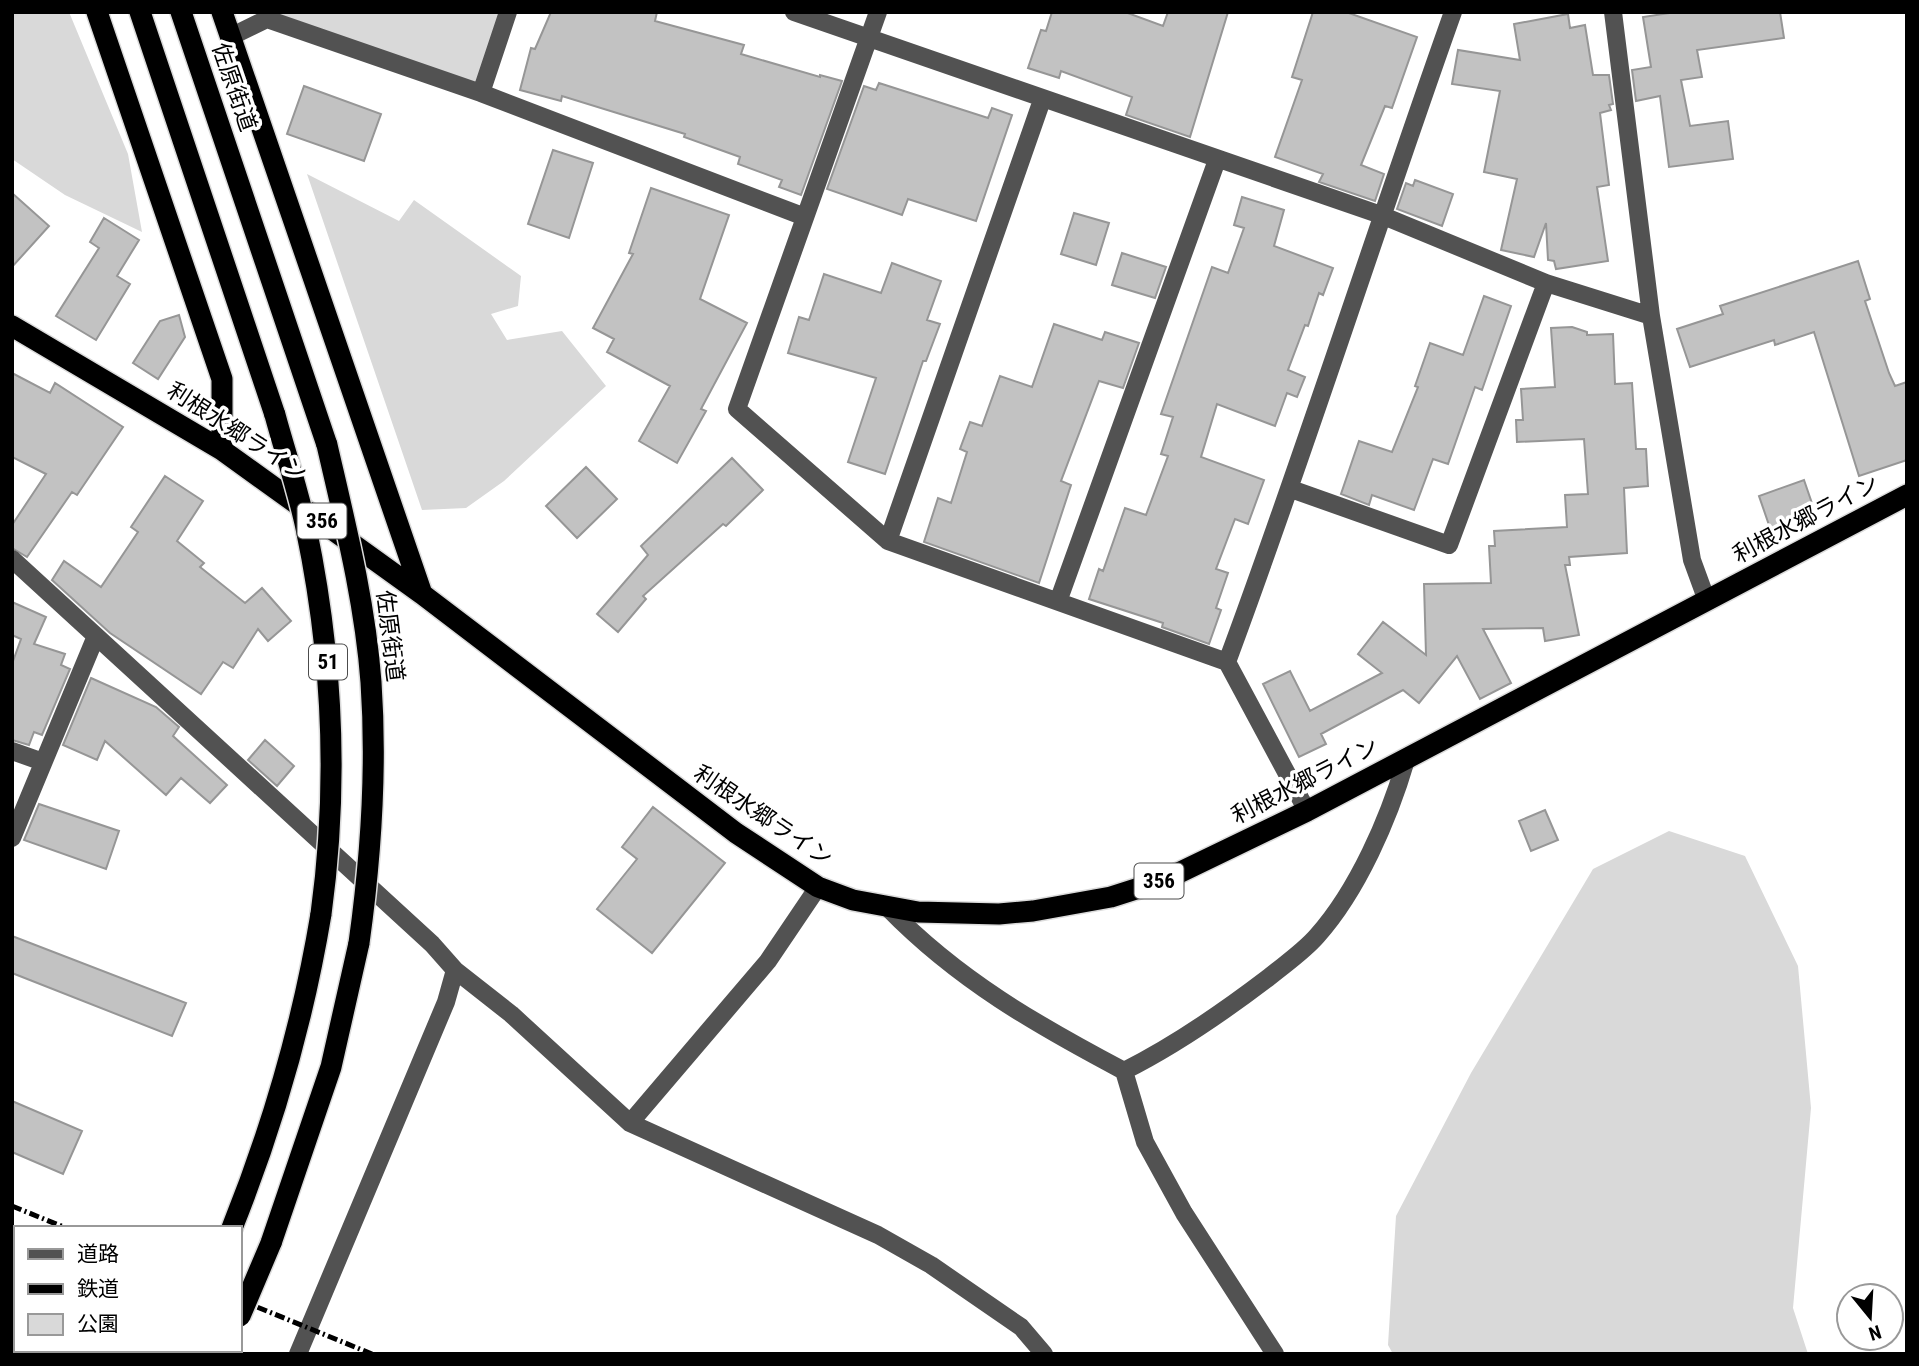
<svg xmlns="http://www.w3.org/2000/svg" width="1919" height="1366" viewBox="0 0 1919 1366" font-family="'Roboto Condensed','Noto Sans JP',sans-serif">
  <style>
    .green { fill: #d9d9d9 }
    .building { fill: #c2c2c2; stroke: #969696; stroke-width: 2 }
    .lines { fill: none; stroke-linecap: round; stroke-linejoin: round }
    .highway-casing { stroke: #dbdbdb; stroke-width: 24 }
    .minor { stroke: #525252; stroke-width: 18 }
    .highway { stroke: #000; stroke-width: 21 }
    .rail { stroke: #000; stroke-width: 5; stroke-dasharray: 10 3.5 2 3.5; stroke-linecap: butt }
    .highway-bridge-casing { stroke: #dbdbdb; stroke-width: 24; stroke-linecap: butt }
    .highway-bridge { stroke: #000; stroke-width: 21 }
    .labels { text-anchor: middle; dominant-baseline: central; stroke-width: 7; stroke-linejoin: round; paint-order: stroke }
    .shield { fill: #fff; stroke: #4c4c4c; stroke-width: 2 }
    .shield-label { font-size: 21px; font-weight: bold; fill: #000 }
    .street-label { font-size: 23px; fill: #000; stroke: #fff }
  </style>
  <rect width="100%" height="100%" fill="#fff"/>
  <path class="green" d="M12,12H69L128,154L142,232L65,195L12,159Z
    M265,12H508L481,93Z
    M307,174L399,221L414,200L521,276L518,306L491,314L507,340L562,331L606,386L504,481L466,508L422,510Z
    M1669,831L1745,856L1798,966L1811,1108L1793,1308L1808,1354H1393L1388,1345L1396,1216L1471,1073L1593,869Z"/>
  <path class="building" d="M551,12H657L655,21L744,45L741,54L820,77V75L842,81L801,195L779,187L782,180L738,164L740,157L684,137L685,134L562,96L561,101L520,90L531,48L535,49Z
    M1052,12H1125L1163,26L1168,12H1228L1190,137L1126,115L1132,97L1061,71L1059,78L1028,68L1041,30L1046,31Z
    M1313,12H1346L1417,37L1392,108L1385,106L1361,165L1384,174L1375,201L1319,182L1323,174L1275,157L1302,80L1292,77Z
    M1676,12H1780L1784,38L1697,50L1702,77L1681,80L1690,126L1728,121L1733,159L1669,167L1660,96L1636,101L1632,70L1651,67L1643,17Z
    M1568,14L1570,28L1585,25L1593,75H1609L1613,104L1609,105L1611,110L1600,113L1609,185L1597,187L1608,261L1556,269L1554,261L1548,260L1546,223L1534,257L1501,250L1517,179L1484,172L1500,91L1452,84L1458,50L1520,60L1514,24Z
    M879,83L988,118L992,108L1012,115L976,221L908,199L902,215L827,189L864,86L876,90Z
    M304,86L381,114L364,161L287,134Z
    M553,150L593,163L569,238L528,224Z
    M1415,180L1453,194L1442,226L1397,209L1406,183L1413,186Z
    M651,188L729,215L700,299L747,323L701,409L706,411L677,463L639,441L670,386L607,352L614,339L593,328L633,254L629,253Z
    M12,193L49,226L12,267Z
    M1242,197L1284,210L1274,246L1333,268L1323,295L1319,293L1308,326L1305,325L1288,370L1305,377L1297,397L1287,393L1275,426L1217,404L1201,457L1264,480L1248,524L1235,519L1216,569L1228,573L1216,608L1221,610L1209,644L1162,627L1163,623L1089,599L1099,569L1103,571L1125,508L1146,515L1168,456L1161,454L1173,417L1161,414L1212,267L1228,273L1244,228L1234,225Z
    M1074,213L1109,223L1096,265L1061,254Z
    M104,218L139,240L117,276L130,284L96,340L56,316L99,248L90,242Z
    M1122,253L1166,267L1155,298L1112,285Z
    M1858,261L1870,299L1865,301L1889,373L1895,386L1907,382V460L1859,476L1814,332L1775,345L1774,340L1690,367L1677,329L1723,314L1720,306Z
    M892,263L941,281L927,320L940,324L926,361H923L885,474L848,462L876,378L788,353L799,317L809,320L824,274L881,293Z
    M1484,296L1511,306L1482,390L1475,387L1448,464L1433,459L1414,510L1372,495L1369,505L1341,494L1359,441L1392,452L1418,387L1415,386L1430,343L1463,355Z
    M179,315L185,337L158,379L133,363L160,321Z
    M1054,324L1102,340L1105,332L1139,343L1123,388L1099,381L1061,481L1071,485L1039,583L924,542L938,498L951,503L967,452L960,449L970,422L982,426L1000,376L1032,387Z
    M1572,327L1587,332V335L1613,334L1615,384L1632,383L1636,449H1646L1648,486L1624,488L1627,553L1569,557L1570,565H1565L1579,635L1545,641L1543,628L1483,629L1511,683L1480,699L1457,656L1419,703L1403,690L1321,734L1326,744L1299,757L1263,684L1290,671L1310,711L1382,673L1358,654L1383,622L1426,655L1424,584L1491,583L1489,546H1495L1494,531L1567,527L1565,495L1588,494L1584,439L1517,442L1516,420H1523L1521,389L1555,387L1551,328Z
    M12,373L50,393L55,383L123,427L77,495L72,492L27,557L12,548V525L46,474L12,457Z
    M732,458L763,490L726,526L723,524L643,596L646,599L618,632L597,614L648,555L641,546Z
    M586,467L617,499L577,538L546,506Z
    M165,476L203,501L177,541L204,563L200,567L245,603L262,588L291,621L268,641L258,629L233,668L223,662L201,694L110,633L52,580L64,561L101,587L138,532L131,527Z
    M1804,480L1815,512L1770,528L1759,496Z
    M12,602L46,617L34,644L65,654L61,665L70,669L42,735L34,732L29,745L12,740V664L21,639L12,635Z
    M91,678L156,707L179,727L173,736L227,785L210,803L181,778L166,795L105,741L97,760L63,745Z
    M265,740L294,766L277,786L248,760Z
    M39,804L119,831L106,869L24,840Z
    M653,807L725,863L652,953L597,909L637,859L622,847Z
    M1545,810L1558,840L1531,851L1519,821Z
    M12,936L186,1003L172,1036L12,973Z
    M12,1101L82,1131L63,1174L12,1152Z"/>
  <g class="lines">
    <g class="highway-casing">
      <path id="highway" d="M97,12L222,379V450
        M140,12L275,415
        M181,12L327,445
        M222,12L422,594
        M12,326L222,450L422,594L736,833L818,887L853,900L918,912L999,914L1033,911L1111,897L1164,880L1307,811L1907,495
        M232,1228C273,1126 303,1022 321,914
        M271,1243L331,1067L359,943
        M181,1354L183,1350
        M224,1354L225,1350"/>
    </g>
    <path class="minor" d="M794,12L1381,215L1546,283L1651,316
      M878,12L737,409L888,541L1227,662
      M1613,12L1651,316L1692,560L1707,601
      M230,37L267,19L481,93L805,217
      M481,93L508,12
      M1291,489L1449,545L1546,283
      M888,541L1042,100
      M12,559L432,944L455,970L446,1002L298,1354
      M1059,599L1217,160
      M12,751L43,762
      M1307,811L1227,662C1307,447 1376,228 1453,12
      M12,838L96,636
      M888,908C958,980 1037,1025 1124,1071C1176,1045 1222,1013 1268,978C1285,964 1303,952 1317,936C1358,890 1389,818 1406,760
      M455,970L511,1014L630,1123L878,1235L931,1265L1021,1327L1044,1354
      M1124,1071L1145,1142L1184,1213L1275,1354
      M630,1123L768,961L818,887"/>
    <use href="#highway" class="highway"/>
    <path class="rail" d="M12,1206L66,1228
      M240,1300L372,1354"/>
    <g class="highway-bridge-casing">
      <path id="highway-bridge" d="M275,415C285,452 298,490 306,528C333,657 339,783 321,914
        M327,445C345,523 365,602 371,682C377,769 371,857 359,943
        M240,1316L271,1243"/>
    </g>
    <use href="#highway-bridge" class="highway-bridge"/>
  </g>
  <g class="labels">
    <g class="shield">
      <rect x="297.5" y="503.5" width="49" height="35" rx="5"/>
      <rect x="309" y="644.5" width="38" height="35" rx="5"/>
      <rect x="1134.5" y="863.5" width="49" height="35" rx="5"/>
    </g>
    <g class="shield-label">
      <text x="322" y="521">356</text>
      <text x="328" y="662">51</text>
      <text x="1159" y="881">356</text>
    </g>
    <g class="street-label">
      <text transform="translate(234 87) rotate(71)">佐原街道</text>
      <text transform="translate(237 432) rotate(33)">利根水郷ライン</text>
      <text transform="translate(1806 519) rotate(-28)">利根水郷ライン</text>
      <text transform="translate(390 636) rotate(83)">佐原街道</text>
      <text transform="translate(1305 781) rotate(-27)">利根水郷ライン</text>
      <text transform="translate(763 816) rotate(34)">利根水郷ライン</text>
    </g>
  </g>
  <rect width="1919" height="1366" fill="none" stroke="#000000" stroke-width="28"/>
  <rect x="14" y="1226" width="228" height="126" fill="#ffffff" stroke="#999999" stroke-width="2"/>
  <rect x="28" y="1249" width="35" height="10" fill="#525252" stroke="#999999" stroke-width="2"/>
  <text x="77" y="1261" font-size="21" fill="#000000">道路</text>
  <rect x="28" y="1284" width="35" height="10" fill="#000000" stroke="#999999" stroke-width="2"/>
  <text x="77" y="1296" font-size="21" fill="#000000">鉄道</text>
  <rect x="28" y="1314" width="35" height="21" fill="#d9d9d9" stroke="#999999" stroke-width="2"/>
  <text x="77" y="1331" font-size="21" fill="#000000">公園</text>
  <g transform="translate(1870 1317) rotate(162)"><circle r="33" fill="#ffffff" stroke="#999999" stroke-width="2"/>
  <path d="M0-5L12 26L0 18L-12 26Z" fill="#000000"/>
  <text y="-10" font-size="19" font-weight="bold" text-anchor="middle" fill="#000000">N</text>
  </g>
</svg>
